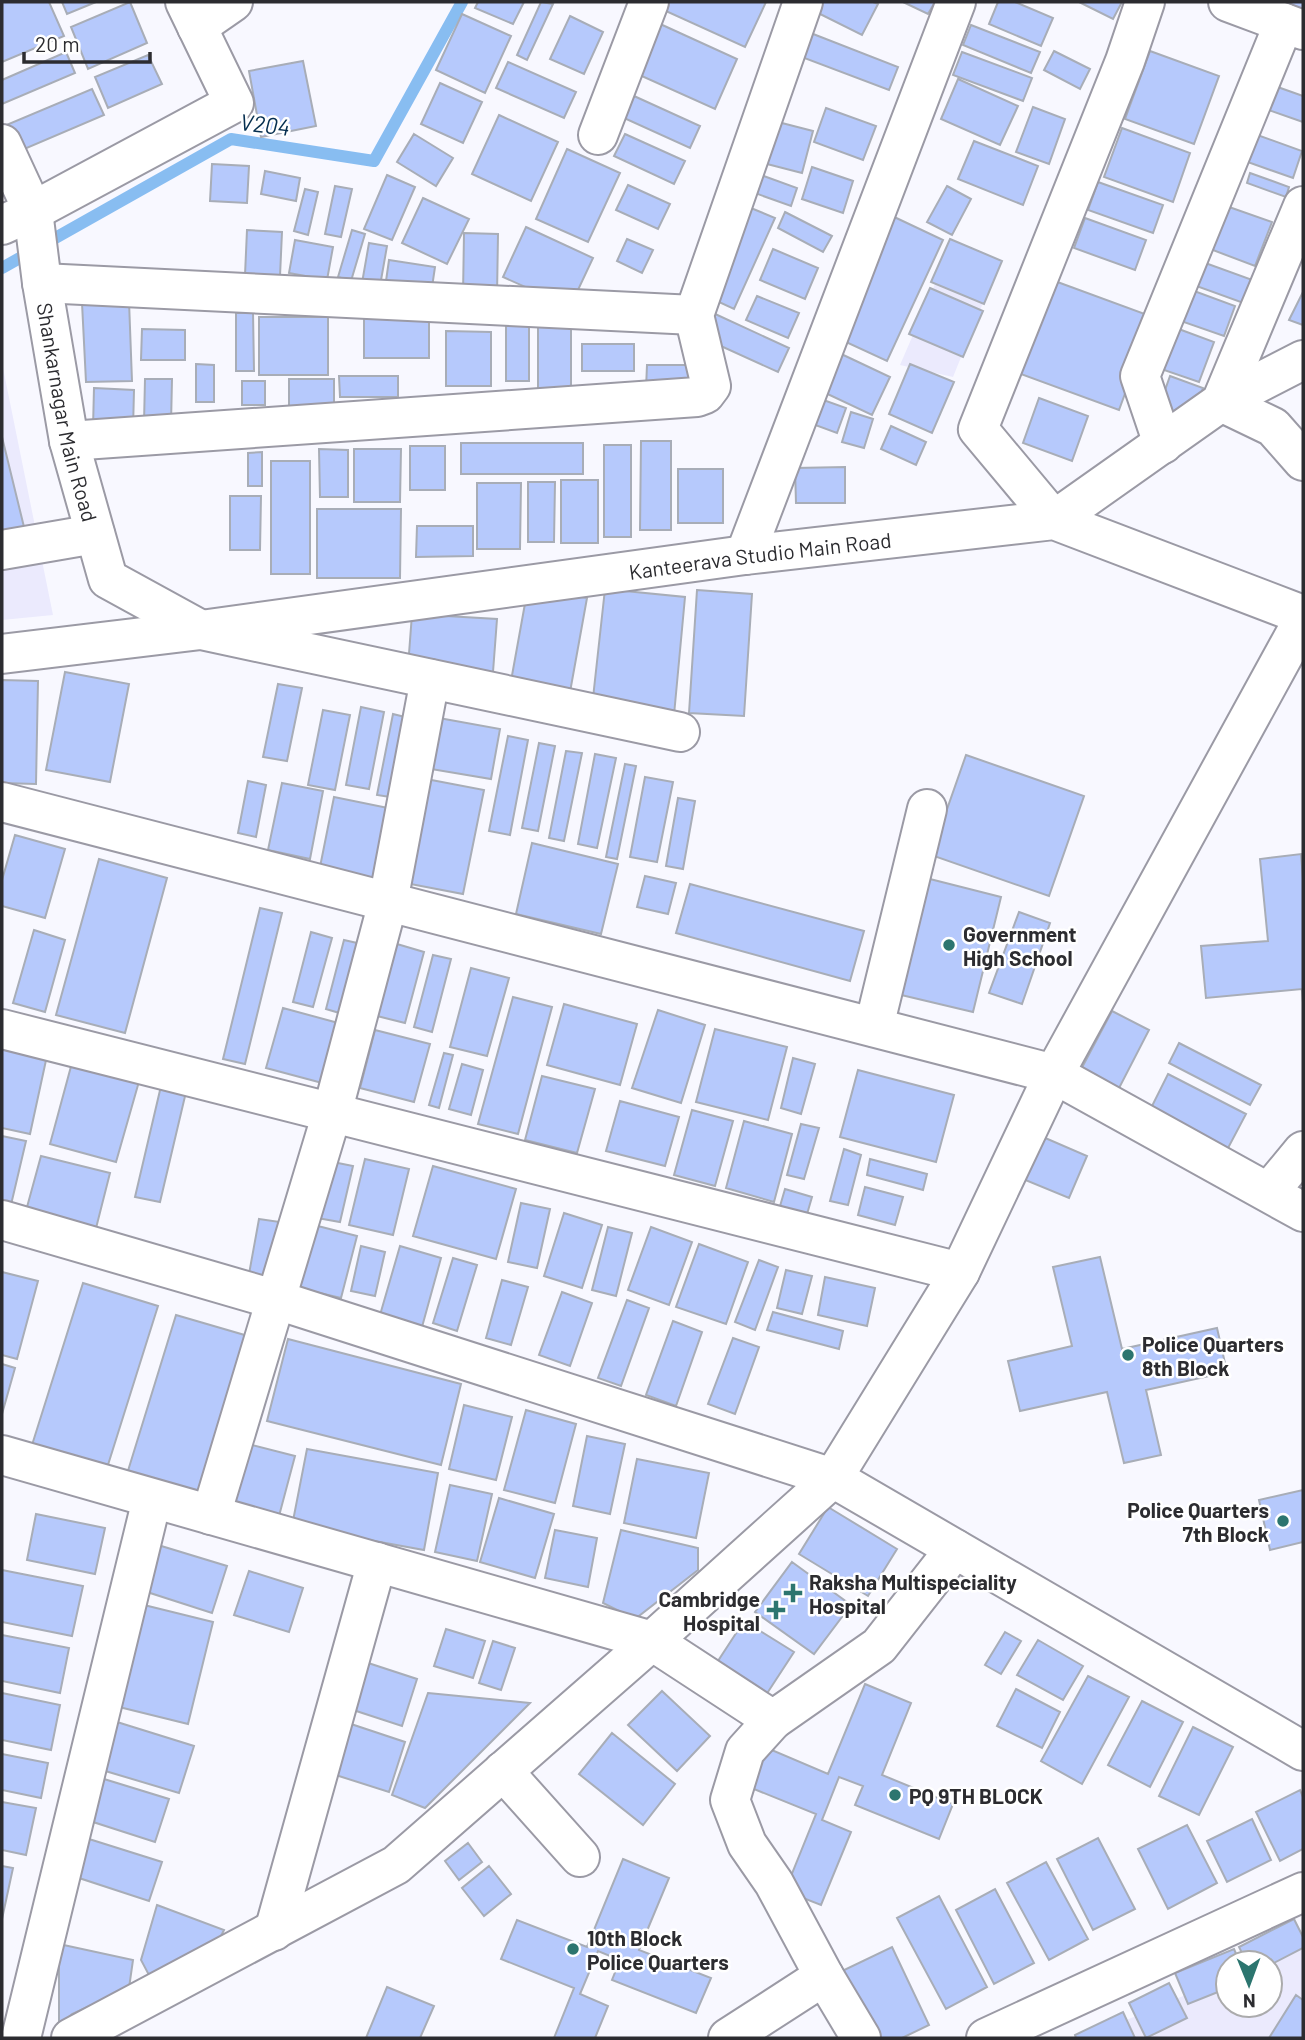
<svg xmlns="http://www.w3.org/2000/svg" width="1305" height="2040" viewBox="0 0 1305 2040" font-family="Barlow,sans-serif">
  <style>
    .built { fill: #ebeafd }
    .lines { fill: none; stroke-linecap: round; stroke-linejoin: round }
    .stream { stroke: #88bdf1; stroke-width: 12 }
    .building { fill: #b6c9fc; stroke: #a8adb7; stroke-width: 2 }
    .minor-casing { stroke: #9b9aa5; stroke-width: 42 }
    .minor { stroke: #fff; stroke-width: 38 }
    .poi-dot { fill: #2c756f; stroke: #fff; stroke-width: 2.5 }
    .labels { text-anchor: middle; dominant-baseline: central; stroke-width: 5; stroke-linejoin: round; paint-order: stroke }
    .street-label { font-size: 21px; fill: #2c2c30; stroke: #fff }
    .poi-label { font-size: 21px; font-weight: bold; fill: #2c2c30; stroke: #fff; text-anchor: start }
    .water-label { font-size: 23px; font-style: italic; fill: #052e4f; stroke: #fff }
  </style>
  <rect width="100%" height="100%" fill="#f8f8ff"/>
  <path class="built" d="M935,284L985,298L953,377L900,365Z
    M2,363L53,615L2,620Z
    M1303,1944V2038H1084L1228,1977V2005H1270V1963H1260Z"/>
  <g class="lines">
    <path class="stream" d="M2,268L231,139L374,161L462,2"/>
  </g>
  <path class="building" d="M2,2H49L64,36L2,62Z
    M62,2H96L67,14Z
    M130,2L147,43L88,69L71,27Z
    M478,2H524L513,24L475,8Z
    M541,2L553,4L527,60L517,55Z
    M659,2H766L745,47L657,7Z
    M816,2H873L878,4L862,35L812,10Z
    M903,2H935L928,14Z
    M998,2H1015L1053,18L1041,46L989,24Z
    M1079,2H1122L1113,19Z
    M1284,2H1303V28L1277,17Z
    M462,14L511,36L485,93L436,70Z
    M570,16L603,32L584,74L550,59Z
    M658,23L737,59L715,109L635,73Z
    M971,25L1040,52L1031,73L963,45Z
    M808,32L898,67L889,90L799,56Z
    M1054,51L1090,69L1080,89L1044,70Z
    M1150,51L1219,76L1194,144L1125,119Z
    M66,52L75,73L2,104V80Z
    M962,52L1032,78L1023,101L953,75Z
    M148,55L162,84L108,108L95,77Z
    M303,61L316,126L261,137L249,71Z
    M508,62L576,92L564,118L496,88Z
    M958,79L1018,106L1000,145L941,119Z
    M440,83L482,102L463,143L421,124Z
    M1272,85L1303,96V122L1263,108Z
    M92,89L104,115L15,153L4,126Z
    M634,96L700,126L690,148L624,118Z
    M1033,107L1065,119L1049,164L1016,152Z
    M826,108L876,126L863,160L814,142Z
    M499,115L558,142L531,201L472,174Z
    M778,122L813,131L802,173L767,164Z
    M1122,128L1190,153L1173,202L1104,177Z
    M1249,132L1302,151L1293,178L1239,159Z
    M414,134L453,158L436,186L397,162Z
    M625,134L685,161L674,184L614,156Z
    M974,141L1038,166L1023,205L958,179Z
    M567,149L620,173L588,242L536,219Z
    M212,164L249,166L247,203L210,201Z
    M812,167L853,181L843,213L802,199Z
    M265,171L300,178L296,201L261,194Z
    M1250,173L1289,187L1286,197L1247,183Z
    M758,174L797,188L791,206L752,192Z
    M387,175L415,187L392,240L364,229Z
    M1098,182L1163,205L1153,233L1088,210Z
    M628,185L670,204L658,229L616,210Z
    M335,186L352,189L341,237L325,234Z
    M947,186L971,199L952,235L927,222Z
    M305,189L318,192L308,235L294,231Z
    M423,198L469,219L447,264L402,243Z
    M1212,201L1272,222L1255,266L1197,244Z
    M746,206L775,218L734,309L706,296Z
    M785,212L832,236L823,252L778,228Z
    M890,215L943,240L887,361L833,336Z
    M1085,218L1146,240L1135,270L1074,248Z
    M526,227L593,258L570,307L503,277Z
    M247,230L282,232L280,276L245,275Z
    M352,230L365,234L351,281L338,277Z
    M464,233L498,234L497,296L463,295Z
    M627,239L653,250L642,273L617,261Z
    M950,239L1002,261L984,304L931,282Z
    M295,240L333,247L327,280L289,273Z
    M369,243L387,246L380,286L362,283Z
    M773,249L818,268L805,299L760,280Z
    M389,260L435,267L431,294L385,288Z
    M1197,260L1258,282L1249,305L1188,283Z
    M1052,280L1153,317L1119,410L1018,373Z
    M930,288L983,311L963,357L909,334Z
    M1186,288L1235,306L1224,336L1175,319Z
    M1303,292V325L1289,320Z
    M757,296L799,313L788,338L746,320Z
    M129,301L132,381L86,382L82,303Z
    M253,312L254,371H236V313Z
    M429,313V358H364V314Z
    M713,313L789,348L778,372L701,337Z
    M259,317H328V375H259Z
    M538,322H571V398L538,397Z
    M506,326H529V381H506Z
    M1176,328L1214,342L1199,382L1161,369Z
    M142,329L185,330V360H141Z
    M446,331L491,332V386H446Z
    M582,344H634V371H582Z
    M837,352L890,377L872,415L819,390Z
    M196,364L214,365V402H196Z
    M910,364L954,382L932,433L889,414Z
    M647,365H690L689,389H646Z
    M339,376H398V397H340Z
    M1170,376L1203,388L1190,421L1158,410Z
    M145,379H172L171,424L144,423Z
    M289,379H334V416H289Z
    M242,381H265V405H242Z
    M94,388L134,390L133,430L93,428Z
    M815,397L846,408L837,433L807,422Z
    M1039,398L1088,416L1072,461L1023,443Z
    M851,412L873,419L864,448L842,442Z
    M891,426L926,442L916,465L881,449Z
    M2,437L24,527L2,531Z
    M641,441H671V530H640Z
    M461,443H583V474H461Z
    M604,445H631V537H604Z
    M410,446H445V490H410Z
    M319,449L348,450V497H320Z
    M354,449H401L400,502H354Z
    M262,452V486H248V453Z
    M271,461H310V574H271Z
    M845,467V503H796L795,468Z
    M678,469H723V523H678Z
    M561,480H598V543H561Z
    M528,482H555L554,542H528Z
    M477,483H521L520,549H477Z
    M230,496H261L260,550H230Z
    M317,509H401L400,578H317Z
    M417,526H473V556L416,557Z
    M528,587L587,598L570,692L511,681Z
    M605,589L685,597L674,715L592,707Z
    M697,590L752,594L744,716L689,713Z
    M412,614L497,619L493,672L408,667Z
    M65,672L129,684L110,782L46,770Z
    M2,680L38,681L36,784L2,783Z
    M278,684L302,688L287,761L263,757Z
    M361,707L384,712L369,789L346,785Z
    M323,710L350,715L335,790L308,785Z
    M393,714L413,719L397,798L377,795Z
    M428,716L500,729L491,779L419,767Z
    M508,736L528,740L510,835L489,831Z
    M539,743L555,746L538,831L522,828Z
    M566,751L582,753L564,841L549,838Z
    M595,754L616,758L597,848L578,844Z
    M966,755L1084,796L1049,896L931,855Z
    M625,764L636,766L617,859L606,857Z
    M645,777L673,782L657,862L630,857Z
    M421,778L484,790L463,894L400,882Z
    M248,781L266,785L256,837L238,833Z
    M282,783L323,791L310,859L268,850Z
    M334,797L393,809L378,883L319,872Z
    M678,798L695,801L683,869L666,866Z
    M15,835L65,849L45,918L2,906V880Z
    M532,843L618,864L601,934L516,914Z
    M1301,854L1303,879V1003L1302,989L1206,998L1201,946L1268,941L1260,859Z
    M99,859L167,878L125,1033L56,1015Z
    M645,876L676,883L668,914L637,907Z
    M926,878L1001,897L973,1012L897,994Z
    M690,884L864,931L850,981L676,933Z
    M260,908L282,913L245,1064L223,1059Z
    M1019,912L1050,923L1022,1004L989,993Z
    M34,930L65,940L45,1012L13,1003Z
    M311,932L332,938L313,1007L293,1002Z
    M344,940L366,945L346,1015L326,1009Z
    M397,944L424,952L405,1023L377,1016Z
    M433,955L451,959L432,1032L414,1027Z
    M471,968L509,978L487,1056L450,1047Z
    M513,997L552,1007L518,1134L478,1124Z
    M564,1004L637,1024L620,1085L547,1065Z
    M283,1008L342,1024L326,1084L266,1068Z
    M658,1010L705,1025L681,1103L632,1088Z
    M1112,1011L1149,1030L1116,1094L1078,1075Z
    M715,1029L787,1047L768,1120L696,1102Z
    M375,1030L430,1044L414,1102L360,1088Z
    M2,1041L48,1051L30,1134L2,1128Z
    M1179,1043L1261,1085L1250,1105L1169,1063Z
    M444,1053L453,1055L439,1108L429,1105Z
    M793,1058L815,1064L801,1114L781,1108Z
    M73,1059L140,1078L116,1162L50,1144Z
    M462,1064L483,1070L471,1115L449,1109Z
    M858,1070L954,1095L936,1162L840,1137Z
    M1168,1074L1246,1114L1227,1150L1150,1110Z
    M542,1076L595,1089L577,1153L525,1140Z
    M161,1086L186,1092L160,1202L135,1197Z
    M620,1101L679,1117L665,1166L606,1151Z
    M692,1110L733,1121L715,1186L674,1175Z
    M744,1121L792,1134L774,1202L726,1188Z
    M801,1124L819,1128L804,1179L787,1175Z
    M1036,1134L1087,1156L1069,1198L1018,1177Z
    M2,1136L26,1141L10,1209L2,1207Z
    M844,1149L861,1155L848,1205L830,1201Z
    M41,1156L110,1173L94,1236L24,1218Z
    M365,1159L409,1169L393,1235L349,1225Z
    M870,1159L927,1174L923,1190L867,1175Z
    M328,1161L353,1166L340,1222L317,1218Z
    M433,1166L516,1189L496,1259L413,1236Z
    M865,1187L903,1197L895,1225L858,1215Z
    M785,1189L812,1197L805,1221L778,1213Z
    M521,1203L550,1209L537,1268L508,1262Z
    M564,1213L602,1225L582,1288L544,1276Z
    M259,1219L280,1222L270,1278L249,1274Z
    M310,1224L357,1236L341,1298L294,1287Z
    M608,1227L632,1233L616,1296L592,1290Z
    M651,1227L692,1242L669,1305L628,1290Z
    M699,1244L748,1262L726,1324L676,1307Z
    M361,1246L385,1252L375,1296L351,1291Z
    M400,1246L441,1258L422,1327L380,1315Z
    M1100,1257L1122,1349L1217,1328L1227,1372L1146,1390L1161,1455L1124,1463L1107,1392L1020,1411L1008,1361L1072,1346L1053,1267Z
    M453,1258L477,1265L457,1331L433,1323Z
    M759,1260L778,1267L755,1330L735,1322Z
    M786,1270L812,1276L802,1314L777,1308Z
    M2,1272L38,1281L17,1359L2,1355Z
    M825,1277L875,1288L867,1326L818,1315Z
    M502,1280L528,1287L511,1345L486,1338Z
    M83,1283L158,1306L107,1468L32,1445Z
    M562,1292L592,1303L570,1366L539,1355Z
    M627,1300L649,1308L621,1386L598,1378Z
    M773,1312L843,1331L839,1349L767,1330Z
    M176,1315L248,1336L198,1496L127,1474Z
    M673,1321L702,1332L676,1406L646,1395Z
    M733,1338L759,1347L735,1414L708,1404Z
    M288,1339L461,1384L441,1465L267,1421Z
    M2,1364L15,1368L2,1414Z
    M464,1405L512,1417L496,1480L449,1469Z
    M526,1410L576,1424L555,1503L504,1490Z
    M587,1436L625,1444L610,1514L573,1506Z
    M240,1442L295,1456L279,1516L224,1501Z
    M307,1449L438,1473L424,1550L292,1526Z
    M637,1459L709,1473L696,1538L624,1523Z
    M450,1485L492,1494L477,1561L435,1552Z
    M1303,1490V1542L1270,1550L1259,1500Z
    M499,1498L554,1514L535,1578L480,1562Z
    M828,1507L897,1549L868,1596L799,1554Z
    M36,1514L105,1528L95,1574L27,1560Z
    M555,1530L597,1538L588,1587L545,1578Z
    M621,1530L698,1548V1570L635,1619L603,1603Z
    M158,1545L227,1566L212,1613L144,1591Z
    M792,1562L851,1605L814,1654L755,1612Z
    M2,1570L83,1586L72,1636L2,1622Z
    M249,1571L303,1588L289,1632L234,1615Z
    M140,1604L213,1622L188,1724L115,1706Z
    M744,1621L794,1652L766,1695L716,1664Z
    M446,1629L485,1641L473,1678L434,1666Z
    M1005,1632L1021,1641L1001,1674L985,1665Z
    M2,1635L69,1648L60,1693L2,1681Z
    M1038,1640L1083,1666L1063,1700L1017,1675Z
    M493,1641L515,1648L501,1690L479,1683Z
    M356,1659L417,1679L402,1726L341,1706Z
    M1088,1676L1129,1697L1082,1784L1041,1761Z
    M865,1684L911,1703L882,1775L953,1804L939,1839L855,1805L863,1786L839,1777L822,1820L851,1832L821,1905L785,1891L816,1814L744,1785L760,1745L828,1774Z
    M1016,1689L1060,1712L1042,1748L997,1726Z
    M662,1691L710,1736L677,1771L628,1725Z
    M2,1693L60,1705L51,1750L2,1740Z
    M428,1693L530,1703L425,1808L392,1795Z
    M1142,1701L1183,1722L1150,1787L1108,1765Z
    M336,1719L405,1742L389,1792L320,1770Z
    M117,1722L194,1746L179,1793L102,1770Z
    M1193,1727L1233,1747L1199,1815L1159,1796Z
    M612,1733L675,1784L643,1825L579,1774Z
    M2,1754L48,1763L41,1798L2,1790Z
    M104,1779L169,1799L155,1842L90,1821Z
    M1300,1790L1303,1797V1849L1280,1861L1256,1812Z
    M2,1802L36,1808L26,1855L2,1850Z
    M1252,1819L1271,1860L1227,1882L1207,1841Z
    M1187,1825L1217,1883L1168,1909L1138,1849Z
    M1098,1838L1135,1909L1093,1930L1057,1859Z
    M89,1839L162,1862L149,1901L76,1877Z
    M468,1843L482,1862L459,1880L445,1861Z
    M623,1859L669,1878L639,1950L711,1978L696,2013L612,1980L620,1960L598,1951L580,1994L608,2006L595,2038H554L574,1988L501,1959L517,1920L587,1947Z
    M1046,1862L1088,1939L1049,1960L1007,1883Z
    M2,1866L13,1868L2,1919Z
    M489,1866L511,1894L484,1916L462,1888Z
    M995,1889L1034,1963L994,1984L956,1910Z
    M939,1896L987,1987L946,2009L897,1918Z
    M157,1905L224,1930L218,1942L150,1977L141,1960Z
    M1294,1919L1303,1937V1948L1270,1965V1963H1247L1239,1947Z
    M59,1944L133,1960L129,1988L72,2014L59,2026Z
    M892,1947L929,2025L902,2038H872L840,1972Z
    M1234,1949L1240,1963H1228V1988L1188,2004L1175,1973Z
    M1169,1983L1187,2018L1146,2038L1129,2003Z
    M387,1987L434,2006L420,2038H366Z
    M1296,1995L1303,2000V2038H1269Z
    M1123,2012L1135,2038H1076L1075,2035Z"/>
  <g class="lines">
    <g class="minor-casing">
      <g id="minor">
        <path d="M1145,2L1125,61L978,429L1054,520L1221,402L1303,206"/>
        <path d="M1228,2L1303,30"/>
        <path d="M197,27L233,2"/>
        <path d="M598,135L649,2"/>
        <path id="s1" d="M2,144L33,211L42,283L69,441L108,579L201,630"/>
        <path d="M2,225L33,211L234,103L185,2"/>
        <path d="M42,283L694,315"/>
        <path d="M1221,402L1273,427L1303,461"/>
        <path d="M1221,402L1303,360"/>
        <path d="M69,441L697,397L705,394L711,386L694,315L803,2"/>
        <path d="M1163,444L1140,376L1284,23"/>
        <path d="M2,550L95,534"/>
        <path d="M745,555L956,2"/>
        <path id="s2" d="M201,630L745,555L1054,520L1303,615"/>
        <path d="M2,654L201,630L680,732"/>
        <path d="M2,802L1054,1074L1303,1212"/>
        <path d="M874,1027L927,809"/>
        <path d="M2,1029L960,1272"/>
        <path d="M1269,1192L1303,1151"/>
        <path d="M2,1220L277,1300L833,1478L1303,1751"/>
        <path d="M2,1455L652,1641L773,1720L879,1646L955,1549"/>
        <path d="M211,1515L332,1113L388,902L430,679"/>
        <path d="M503,1771L580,1857"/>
        <path d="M274,1931L377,1562"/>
        <path d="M824,1976L861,2038"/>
        <path d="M21,2038L152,1499"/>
        <path d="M71,2038L396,1865L652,1641L833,1478L960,1272L1054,1074L1303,620"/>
        <path d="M728,2038L824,1976L774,1883L747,1844L730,1800L745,1751L773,1720"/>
        <path d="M986,2038L1303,1892"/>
      </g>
    </g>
    <use href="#minor" class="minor"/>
  </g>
  <g class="poi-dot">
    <circle cx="949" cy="945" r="7"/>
    <circle cx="1128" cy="1355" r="7"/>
    <circle cx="1283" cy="1521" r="7"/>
    <path d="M789.5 1582.5h7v7h7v7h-7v7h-7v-7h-7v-7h7z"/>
    <path d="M772.5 1599.5h7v7h7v7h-7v7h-7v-7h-7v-7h7z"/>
    <circle cx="895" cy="1795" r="7"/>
    <circle cx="573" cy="1949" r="7"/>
  </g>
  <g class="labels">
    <g class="street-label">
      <text stroke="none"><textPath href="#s1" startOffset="278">Shankarnagar Main Road</textPath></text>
      <text stroke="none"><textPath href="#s2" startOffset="564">Kanteerava Studio Main Road</textPath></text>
    </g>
    <g class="poi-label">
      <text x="963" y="933">Government<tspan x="963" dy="24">High School</tspan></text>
      <text x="1142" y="1343">Police Quarters<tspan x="1142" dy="24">8th Block</tspan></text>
      <text x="1269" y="1509" text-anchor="end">Police Quarters<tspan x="1269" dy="24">7th Block</tspan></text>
      <text x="809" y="1581">Raksha Multispeciality<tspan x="809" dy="24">Hospital</tspan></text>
      <text x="760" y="1598" text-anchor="end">Cambridge<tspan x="760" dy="24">Hospital</tspan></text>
      <text x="909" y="1795">PQ 9TH BLOCK</text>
      <text x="587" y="1937">10th Block<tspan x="587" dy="24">Police Quarters</tspan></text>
    </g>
    <g class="water-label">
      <text transform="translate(265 124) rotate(7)">V204</text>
    </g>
  </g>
  <rect width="1305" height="2040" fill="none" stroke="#2c2c30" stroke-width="7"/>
  <g transform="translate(1249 1984) rotate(179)"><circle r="33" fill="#ffffff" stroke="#ababac" stroke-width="2"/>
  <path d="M0-5L12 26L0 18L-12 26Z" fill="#2c756f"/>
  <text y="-10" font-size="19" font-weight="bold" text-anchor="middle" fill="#2c2c30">N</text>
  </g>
  <path d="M24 52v10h126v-10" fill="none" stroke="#2c2c30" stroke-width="3.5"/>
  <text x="35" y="52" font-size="21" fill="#2c2c30" stroke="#ffffff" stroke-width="5" paint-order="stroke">20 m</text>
</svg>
